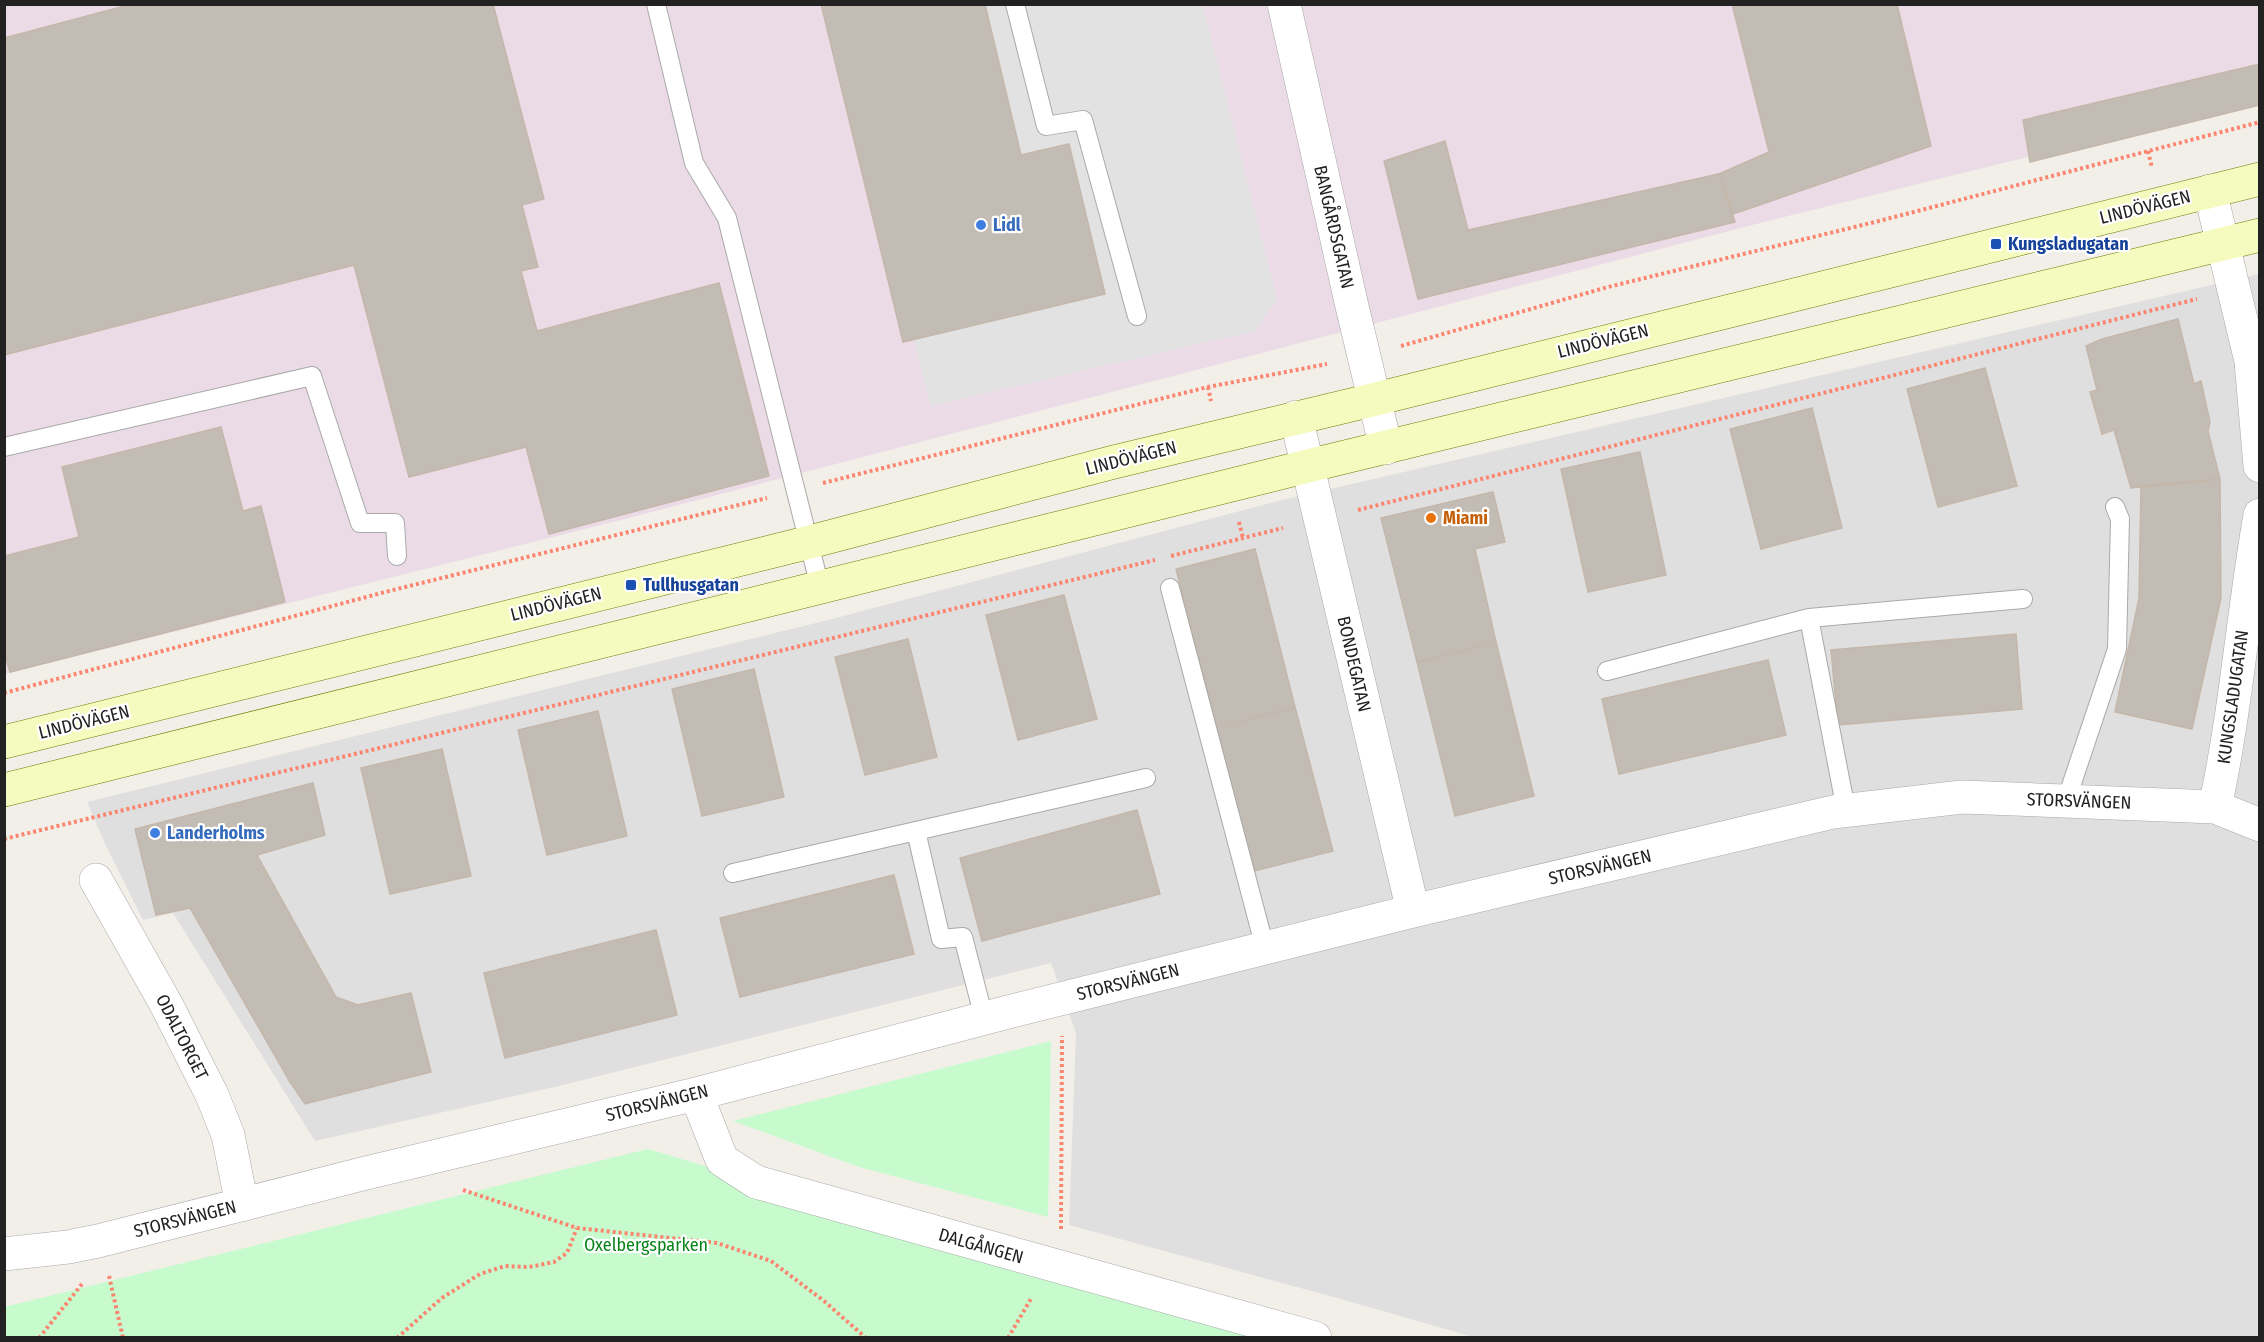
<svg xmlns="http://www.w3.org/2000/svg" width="2264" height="1342" viewBox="0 0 2264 1342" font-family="'Fira Sans Condensed',sans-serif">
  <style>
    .residential { fill: #e0dfdf }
    .industrial { fill: #ebdbe7 }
    .park { fill: #c7fbce }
    .parking { fill: #e2e2e2 }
    .building { fill: #c3bcb5; stroke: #c4b7aa; stroke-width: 1.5 }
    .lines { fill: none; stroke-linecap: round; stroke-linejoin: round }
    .lane-casing { stroke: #a9a9a9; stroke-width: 20 }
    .street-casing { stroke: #a9a9a9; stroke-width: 34 }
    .secondary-casing { stroke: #6b7e03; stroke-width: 34 }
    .path { stroke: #fc8570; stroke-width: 4; stroke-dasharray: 3 3; stroke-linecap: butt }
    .lane { stroke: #fff; stroke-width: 18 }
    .street { stroke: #fff; stroke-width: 33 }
    .secondary { stroke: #f5fbbe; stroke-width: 33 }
    .shop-dot { fill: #3f7fe0; stroke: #fff; stroke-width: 2 }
    .transit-dot { fill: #1a4fb4; stroke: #fff; stroke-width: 2 }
    .food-dot { fill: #e8710a; stroke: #fff; stroke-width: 2 }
    .labels { text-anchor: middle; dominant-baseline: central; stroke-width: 4.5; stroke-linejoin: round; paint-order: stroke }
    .street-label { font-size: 18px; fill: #222; stroke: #fff }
    .shop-label { font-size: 18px; font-weight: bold; fill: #366cbe; stroke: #fff; text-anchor: start }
    .transit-label { font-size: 18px; font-weight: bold; fill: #164399; stroke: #fff; text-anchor: start }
    .food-label { font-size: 18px; font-weight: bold; fill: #c56008; stroke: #fff; text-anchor: start }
    .park-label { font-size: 18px; fill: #0a851b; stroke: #fff }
  </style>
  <rect width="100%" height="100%" fill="#f2efe9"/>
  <path class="residential" d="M2259,274V1337H1473L1341,1299L1069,1225L1076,1033L1051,963L563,1085L315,1141L173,913L143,920L106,846L87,802L836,618L1274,502Z"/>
  <path class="industrial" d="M2259,4L2260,100L1764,222L621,520L5,674L4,5Z"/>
  <path class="park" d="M1051,1041L1048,1217L859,1167L733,1121Z
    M648,1149L1281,1337L5,1338L4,1307Z"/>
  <path class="parking" d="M984,5H1203L1277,299L1255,331L931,406L913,338L1102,295L1070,146L1020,157Z"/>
  <path class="building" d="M132,4H493L544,199L522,205L538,267L521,271L537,331L719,283L769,476L549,534L526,447L409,477L354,265L4,355V38Z
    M821,4H985L1021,155L1069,144L1105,294L903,342Z
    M1732,4H1897L1931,146L1733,214L1719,174L1769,152Z
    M2260,64V105L2030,162L2023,120Z
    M1445,141L1468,230L1719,174L1735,222L1418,299L1384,161Z
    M2178,319L2194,384L2201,381L2210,422L2208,431L2220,479L2131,488L2114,430L2102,434L2090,392L2097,390L2086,346L2102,339Z
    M1985,368L2017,486L1938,507L1907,389Z
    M1812,408L1842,528L1761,549L1730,429Z
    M221,427L243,511L261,506L285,602L10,672L4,652V556L79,537L62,467Z
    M1640,452L1666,575L1588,592L1561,469Z
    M2220,479L2221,598L2192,729L2115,712L2139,598L2141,486Z
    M1493,492L1505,542L1475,549L1496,642L1417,662L1381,518Z
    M1255,549L1295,707L1217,728L1176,569Z
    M1064,595L1097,719L1018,740L986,615Z
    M2016,634L2022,709L1838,725L1831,650Z
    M908,639L937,757L865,775L835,657Z
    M1496,642L1534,796L1455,816L1417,662Z
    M1768,660L1786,735L1619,774L1602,699Z
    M754,669L784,797L702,816L672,689Z
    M1295,707L1333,851L1254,871L1217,728Z
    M598,711L627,836L547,855L518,730Z
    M442,749L471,876L390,894L361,768Z
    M313,783L325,835L257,855L336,997L358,1005L411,993L431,1072L305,1104L290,1082L190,908L156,915L135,829Z
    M1137,810L1160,894L982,941L960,858Z
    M894,875L914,954L740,997L720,918Z
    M656,930L677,1015L505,1058L484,973Z"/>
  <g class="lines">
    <g class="lane-casing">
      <path id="lane" d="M656,4L694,163L727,218L820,587
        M1015,4L1046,126L1083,120L1137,316
        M4,447L312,376L360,523H395L397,556
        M1170,588L1265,948
        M1809,618L1846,810
        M1607,671L1809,618L2023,599
        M2066,801L2117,649L2120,519L2115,507
        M733,873L916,831
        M984,1018L963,937L941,939L916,831L1146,778"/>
    </g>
    <g class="street-casing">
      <path id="street" d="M1284,4L1351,302L1386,448
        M2210,191L2251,361L2260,466
        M1296,417L1413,911
        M2215,807C2236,711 2243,612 2260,515
        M96,880L166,1004L212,1095L228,1135L242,1205
        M696,1094L722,1160L756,1182L1315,1338
        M4,1254L68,1247L98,1241L362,1174L696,1094L1008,1012L1413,911L1833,812L1962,797L2215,807L2260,825"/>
    </g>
    <g class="secondary-casing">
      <path id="secondary" d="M4,742L810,542L1114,462L1376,399L2260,179
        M4,790L1308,466L2260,235"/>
    </g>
    <path class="path" d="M2148,151L2152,168
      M1401,346L1608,287L1879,221L2260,122
      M1208,387L1211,401
      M823,483L1208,387L1327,364
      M1358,510L2197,299
      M1239,522L1243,538
      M1171,556L1283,528
      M4,693L389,591L767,498
      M4,839L1155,560
      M463,1190L577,1228L717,1243L771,1261L824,1301L866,1338
      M1061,1229L1062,1036
      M109,1276L123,1338
      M39,1338L82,1284
      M397,1338L442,1298L480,1274L505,1266L529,1267L554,1262L567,1253L577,1228
      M1008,1338L1032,1297"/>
    <use href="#lane" class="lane"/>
    <use href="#street" class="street"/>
    <use href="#secondary" class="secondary"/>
  </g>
  <g class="shop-dot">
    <circle cx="981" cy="225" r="6"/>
    <circle cx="155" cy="833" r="6"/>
  </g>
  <g class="transit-dot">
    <rect x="1990" y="238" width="12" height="12" rx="3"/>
    <rect x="625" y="579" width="12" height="12" rx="3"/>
  </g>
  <circle class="food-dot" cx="1431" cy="518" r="6"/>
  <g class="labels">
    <g class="street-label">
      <text transform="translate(2145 207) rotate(-14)">LINDÖVÄGEN</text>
      <text transform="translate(1334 227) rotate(77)">BANGÅRDSGATAN</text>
      <text transform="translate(1603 341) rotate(-14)">LINDÖVÄGEN</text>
      <text transform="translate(1131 458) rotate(-14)">LINDÖVÄGEN</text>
      <text transform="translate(556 604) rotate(-14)">LINDÖVÄGEN</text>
      <text transform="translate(1354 664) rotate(77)">BONDEGATAN</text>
      <text transform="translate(2233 697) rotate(-82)">KUNGSLADUGATAN</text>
      <text transform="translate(84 722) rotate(-14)">LINDÖVÄGEN</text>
      <text transform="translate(2079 801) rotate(2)">STORSVÄNGEN</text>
      <text transform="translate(1600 867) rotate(-13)">STORSVÄNGEN</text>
      <text transform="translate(1128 982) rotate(-14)">STORSVÄNGEN</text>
      <text transform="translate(182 1037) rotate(63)">ODALTORGET</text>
      <text transform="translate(657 1103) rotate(-14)">STORSVÄNGEN</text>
      <text transform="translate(185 1219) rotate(-14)">STORSVÄNGEN</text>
      <text transform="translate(981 1246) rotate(16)">DALGÅNGEN</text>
    </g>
    <g class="shop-label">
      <text x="993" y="225">Lidl</text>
      <text x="167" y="833">Landerholms</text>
    </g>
    <g class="transit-label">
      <text x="2008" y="244">Kungsladugatan</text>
      <text x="643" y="585">Tullhusgatan</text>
    </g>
    <g class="food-label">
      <text x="1443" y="518">Miami</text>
    </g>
    <g class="park-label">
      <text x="646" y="1245">Oxelbergsparken</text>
    </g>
  </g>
  <rect width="2264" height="1342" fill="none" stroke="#222222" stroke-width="12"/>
</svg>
